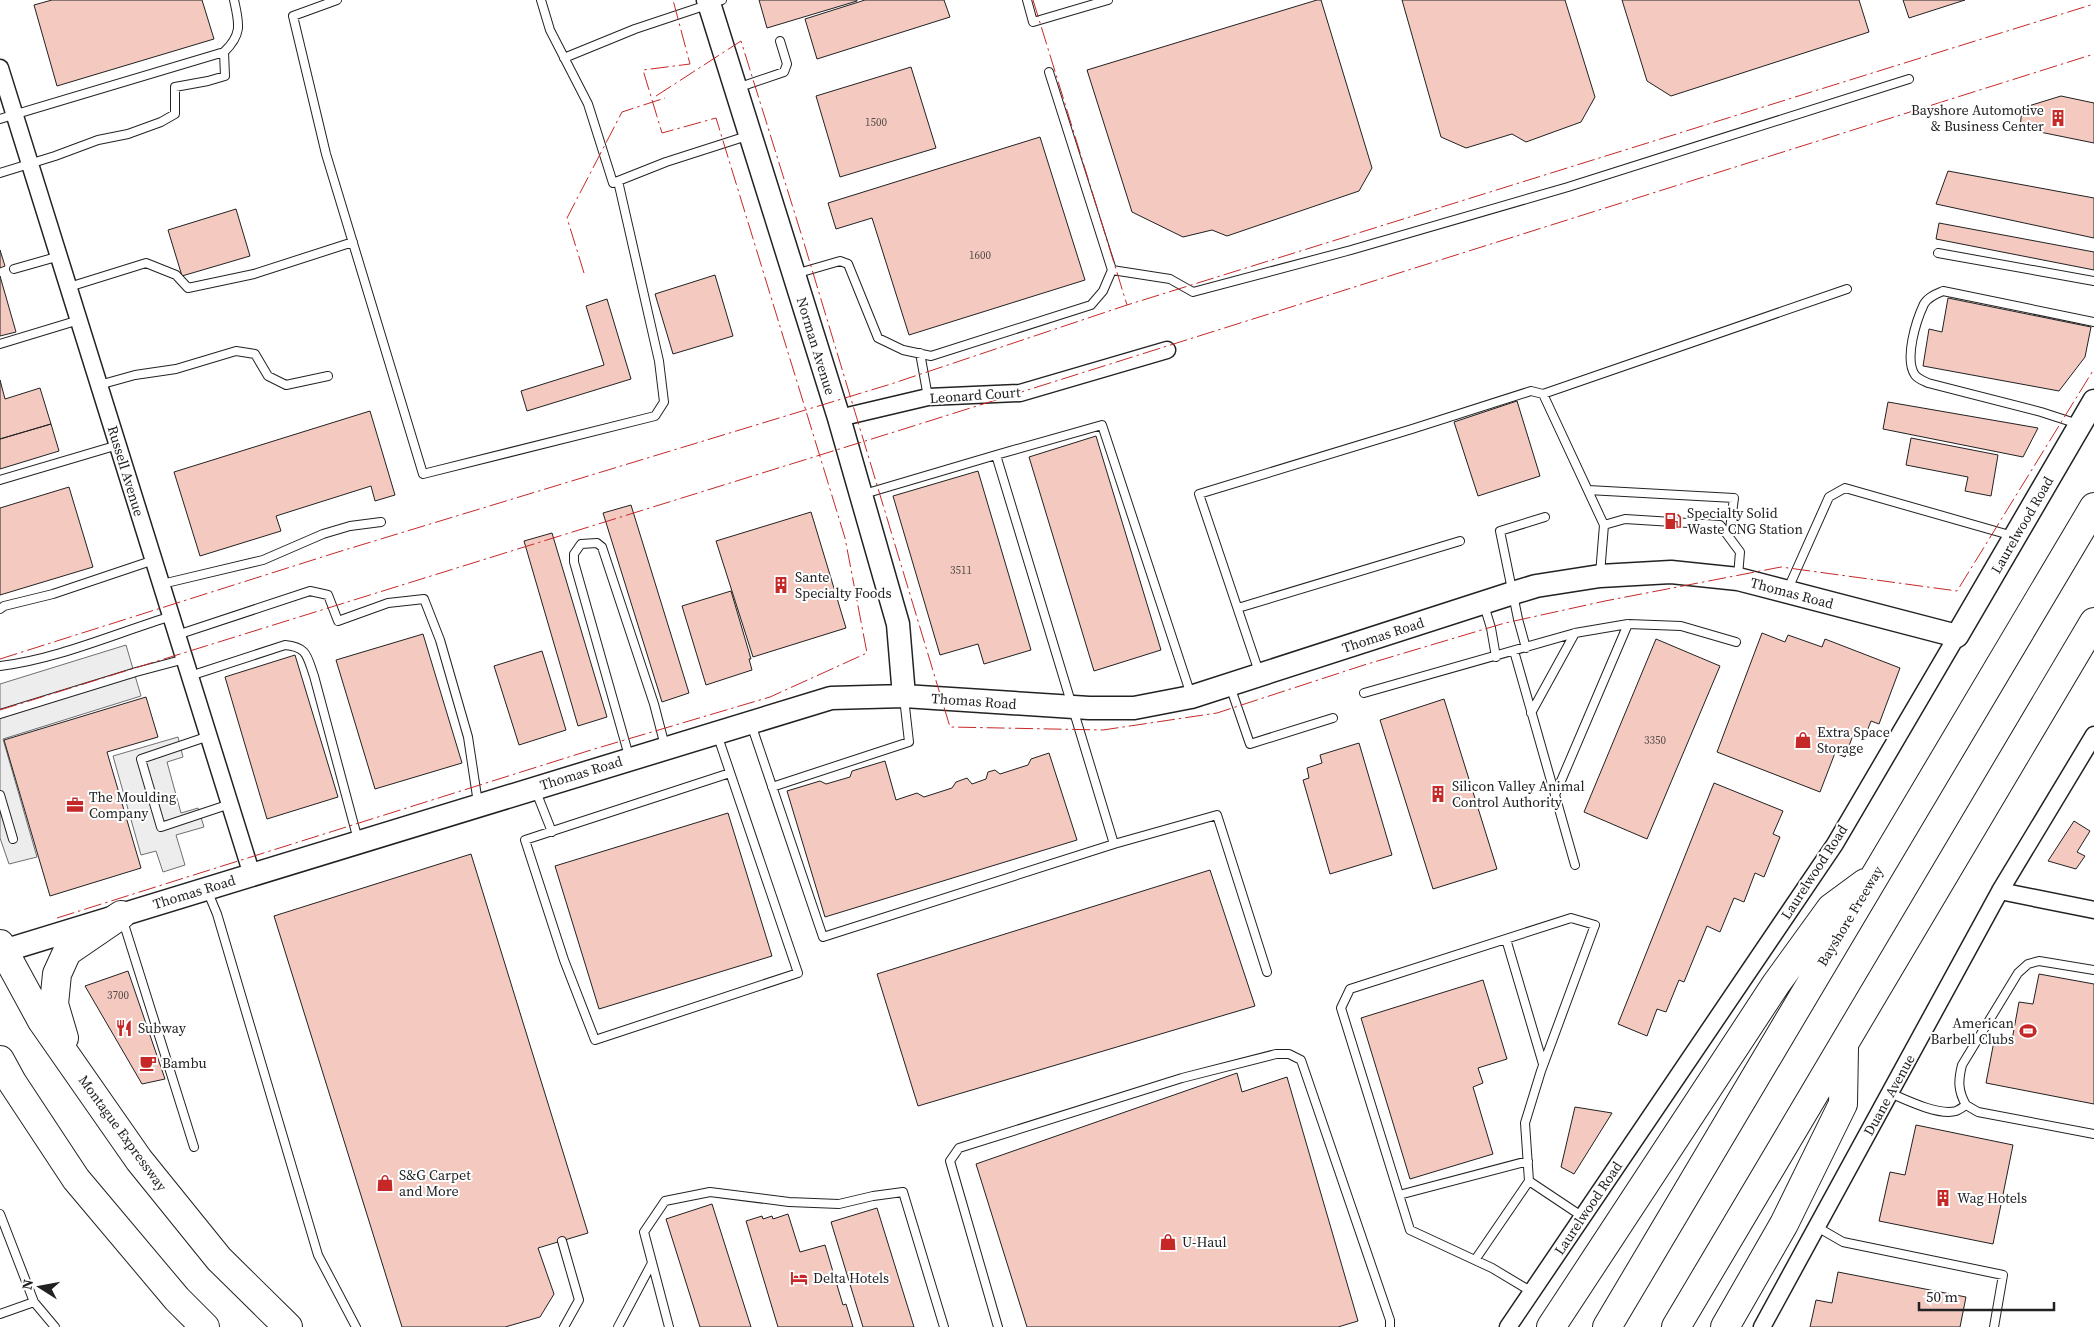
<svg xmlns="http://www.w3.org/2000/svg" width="2094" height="1327" viewBox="0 0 2094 1327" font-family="'Source Serif 4',serif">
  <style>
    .parking { fill: #ededed; stroke: #6f6f6f }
    .building { fill: #f3c9c0; stroke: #222 }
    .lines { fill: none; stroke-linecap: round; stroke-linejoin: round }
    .lane-casing { stroke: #222; stroke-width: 10 }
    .street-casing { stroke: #222; stroke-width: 19 }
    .secondary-casing { stroke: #222; stroke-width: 25 }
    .highway-casing { stroke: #222; stroke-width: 30 }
    .lane { stroke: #fff; stroke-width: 8 }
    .street { stroke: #fff; stroke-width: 16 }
    .secondary { stroke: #fff; stroke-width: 22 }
    .highway { stroke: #fff; stroke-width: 28 }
    .power { stroke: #c62828; stroke-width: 1; stroke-dasharray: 18 4 2.5 4; stroke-linecap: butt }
    .labels { text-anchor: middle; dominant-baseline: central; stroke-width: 4; stroke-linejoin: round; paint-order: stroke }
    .number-label { font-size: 11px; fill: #564c4a }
    .poi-label { font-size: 14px; fill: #222; stroke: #fff; text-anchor: start }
    .street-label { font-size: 14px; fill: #222; stroke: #fff }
  </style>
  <rect width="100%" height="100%" fill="#fff"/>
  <path class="parking" d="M126,645L141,696L3,739L37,857L9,864L0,838V684Z
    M178,737L183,757L167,762L181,813L198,808L204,827L176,835L185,865L163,872L156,851L141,855L113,756Z"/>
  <path class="building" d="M52,0H202L214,39L57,86L34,5Z
    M759,0H857V1L767,28Z
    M865,0H944L950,17L817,59L805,19Z
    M1317,0H1321L1372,168L1359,191L1227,236L1212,230L1183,237L1132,212L1087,70Z
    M1402,0H1565L1595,97L1581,122L1526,142L1512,134L1466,148L1441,137Z
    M1622,0H1859L1869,32L1671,96L1647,81Z
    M1903,0H1965L1909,18Z
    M911,67L936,148L840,177L816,96Z
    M2061,96L2094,103V143L2020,128L2022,108Z
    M1040,137L1085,280L909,335L872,218L836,229L828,203Z
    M1948,171L2094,198V238L1936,204Z
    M236,209L250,256L182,276L168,230Z
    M1939,223L2094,252V270L1936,239Z
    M0,250L5,266L0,268Z
    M715,275L733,336L673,354L655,294Z
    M0,276L16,332L0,336Z
    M1948,298L2091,327L2085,357L2059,391L1923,366L1929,329L1942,332Z
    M607,299L631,379L527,411L521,391L604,365L586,306Z
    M0,380L5,399L40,388L51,424L0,439Z
    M1517,401L1540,476L1478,496L1454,422Z
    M1888,402L2038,428L2023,457L1883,429Z
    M370,411L395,495L375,501L371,486L276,516L281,531L200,556L174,472Z
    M51,424L59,451L0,469V439Z
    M1096,436L1161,650L1094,671L1029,457Z
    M1911,438L1998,455L1991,496L1965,491L1968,477L1906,465Z
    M978,471L1031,650L984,664L978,644L940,655L893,496Z
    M69,487L93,567L0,595V508Z
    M631,505L689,693L662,702L603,513Z
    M811,512L846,628L753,657L716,541Z
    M552,533L607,717L578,726L524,541Z
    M731,591L751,659H749L752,670L706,685L682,606Z
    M1762,633L1785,642L1788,635L1822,647L1825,639L1900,668L1879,724L1871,721L1864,739L1853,735L1845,757L1835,753L1820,792L1717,752Z
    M423,634L462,763L375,789L336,660Z
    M1656,639L1720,666L1647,839L1584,812Z
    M542,651L566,730L519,745L494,666Z
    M295,655L338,797L267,819L225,677Z
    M146,697L158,737L107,752L141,868L50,896L4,740Z
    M1444,699L1497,869L1433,889L1380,720Z
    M1359,743L1392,855L1330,874L1303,780L1309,778L1307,768L1322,763L1320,755Z
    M1049,753L1077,840L825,917L787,791L820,781L826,784L850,777L852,771L885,761L896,800L917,793L924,797L952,788L956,782L967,778L972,784L986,779L988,772L995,770L1000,774L1028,765L1031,759Z
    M1714,783L1783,811L1773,834L1780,837L1764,877L1755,873L1744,902L1734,898L1720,932L1707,926L1684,982L1679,980L1666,1012L1657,1009L1647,1036L1618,1024Z
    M728,813L772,956L599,1009L555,866Z
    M2074,821L2090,831L2077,852L2085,856L2076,869L2048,861Z
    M471,854L588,1233L538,1248L554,1294L540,1317L505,1327H402L274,916Z
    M1210,870L1255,1006L918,1106L877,974Z
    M128,971L165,1079L142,1084L85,986Z
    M2039,974L2094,984V1104L1986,1083L1995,1036L2012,1040L2019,1002L2033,1004Z
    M1483,980L1507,1059L1478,1068L1483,1083L1473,1087L1493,1154L1410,1179L1361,1018Z
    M1237,1073L1242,1092L1287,1077L1358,1321L1338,1327H1027L976,1164Z
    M1575,1107L1612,1113L1574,1174L1561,1167Z
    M1916,1125L2013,1145L1993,1244L1879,1221L1890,1172L1905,1175Z
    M712,1204L751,1327H700L666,1219Z
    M877,1208L914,1327H863L831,1222Z
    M788,1214L800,1252L825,1245L843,1305L846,1304L853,1327H778L746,1221L762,1216L763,1219L772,1216L773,1219Z
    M1838,1272L1966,1297L1960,1327H1810L1816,1300L1832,1303Z"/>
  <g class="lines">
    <g class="lane-casing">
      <path id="lane" d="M337,0L293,16L326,154L423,474L655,416L664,402L659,361L618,181
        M541,0L550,30L588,104L613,183L666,162L747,136
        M1027,0L1033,22L1108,0
        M564,58L635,29L722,0
        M1049,72L1112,270L1170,279L1193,292L1351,250L1568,187L1909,79
        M737,88L784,72L787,64L780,41
        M0,119L224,52C243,34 239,23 234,0
        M0,173L55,156L98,140L128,134L161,122L175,114V87L208,81L225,76L224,52
        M1938,253L2094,281
        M14,269L60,256
        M795,274L840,261L848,264L878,338L903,350L931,356L1091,305L1103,291L1112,270
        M69,287L146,263L176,275L188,288L254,274L353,242
        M0,344L79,320
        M920,353L928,397
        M99,385L135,375L176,369L236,351L255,354L268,376L286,385L328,376
        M1543,394L1847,289
        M2078,424L2041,412L1928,383C1924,381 1918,379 1915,375C1904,359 1916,321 1924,304C1928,297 1936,294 1943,291L2094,322
        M0,480L118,445
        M1588,490L1734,498L1729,537
        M864,494L996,455
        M1600,574L1604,525L1625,519L1720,525L1740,552L1738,576
        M162,584L263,560L323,534L350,526L381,522
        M1787,591L1829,497L1845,488L2013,536
        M1484,605L1491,628L1496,657
        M1238,608L1460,541
        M0,609L4,606L53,594L154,560
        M177,635L310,591L328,595L338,621L388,603L424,599L440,640L468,737L478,803
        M1526,648L1518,619L1500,531L1545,517
        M1514,651L1575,865
        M0,666C58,659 116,633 172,616
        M1259,672L1199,494L1412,429L1531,391L1543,394L1604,525
        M190,676L285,645C308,647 307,657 314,676L358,840
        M1230,686L1250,744L1333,718
        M1364,693L1575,633L1628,624L1681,626L1736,642
        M1531,713L1575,633
        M0,714L136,672L185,659
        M751,724L823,937L1114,844L996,455L1102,425L1191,695
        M717,734L798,973L595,1040L564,960L525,840L730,773
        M209,736L141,759L161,827L230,804
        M629,756L574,562V554L581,544L597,543L602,547L654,704L665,746
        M772,787L909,742L904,698
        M535,789L552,832
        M0,795L13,839
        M1555,795L1628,624
        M1114,844L1217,815L1267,972
        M207,890L217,914L318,1255L356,1327
        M123,921L194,1147
        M1506,939L1543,1064
        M1890,1093C1906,1100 1939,1116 1956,1111C1959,1110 1963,1107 1966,1105C1958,1091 1958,1081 1962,1065L2018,973L2028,964L2039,961L2094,970
        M1966,1105L1978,1112L2094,1134
        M1399,1195L1528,1161
        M0,1214L34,1302L55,1327
        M1817,1227L1843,1242L2003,1275L1994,1327
        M562,1241L579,1300L564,1327
        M1475,1260L1529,1181
        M1532,1292L1492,1268L1410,1230L1341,1008L1350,989L1571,918L1595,925L1541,1071L1525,1123L1529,1181L1583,1217
        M0,1314L34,1302
        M618,1327L652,1263
        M669,1327L644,1232L665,1201L710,1192L789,1202L839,1204L873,1196L903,1192L944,1327
        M998,1327L950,1161L959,1148L1182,1078L1276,1054H1289L1301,1060L1390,1320V1327"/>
    </g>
    <g class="street-casing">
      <path id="street" d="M0,68L252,875
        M839,418L928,397L1020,393L1167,350
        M2000,891L2094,910
        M1508,1327L1835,844L1957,636
        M1762,1327L2000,891L2094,735"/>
    </g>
    <g class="secondary-casing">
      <path id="secondary" d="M708,0L839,418L898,624L904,696
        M0,952L831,698L904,696L1089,708H1134L1191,697L1513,593L1536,586L1600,576L1671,572L1738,579L1957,636L2094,401"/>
    </g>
    <g class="highway-casing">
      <path id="highway" d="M0,944L42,1021L139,1160L219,1259L288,1327
        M64,1038L54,1004L57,974L67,952L121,915
        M0,1060L12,1082L76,1179L177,1299L205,1327
        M1551,1327L1776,984L1831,908L1865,883
        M1607,1327L2094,507
        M1676,1327L2094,622
        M1725,1327L1784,1224L1843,1104L1844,1048"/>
    </g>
    <use href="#lane" class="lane"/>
    <use href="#street" class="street"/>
    <use href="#secondary" class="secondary"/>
    <use href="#highway" class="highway"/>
    <path class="power" d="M1033,0L1127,305
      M656,96L741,41L804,243L950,727L1103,730L1217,713L1364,665L1505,623L1605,601L1781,567L1957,591L2094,369
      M584,273L567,218L622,112L665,98
      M0,659L338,552L891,384L1127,305L2094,4
      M0,710L907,428L2094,54
      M57,918L591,750L770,697L867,653L845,538L716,118L662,133L643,70L690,64L673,0"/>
  </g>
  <defs>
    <g id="building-bare" transform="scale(1.35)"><path d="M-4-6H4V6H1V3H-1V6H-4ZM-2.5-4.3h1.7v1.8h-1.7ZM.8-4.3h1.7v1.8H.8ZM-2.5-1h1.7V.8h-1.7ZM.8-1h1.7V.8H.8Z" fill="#c62828" stroke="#fff" stroke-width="2.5" paint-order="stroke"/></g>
    <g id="fuel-bare" transform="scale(1.35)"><path d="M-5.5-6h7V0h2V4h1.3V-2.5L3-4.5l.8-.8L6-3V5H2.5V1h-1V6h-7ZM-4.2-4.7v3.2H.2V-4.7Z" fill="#c62828" stroke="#fff" stroke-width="2.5" paint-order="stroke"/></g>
    <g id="shop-bare" transform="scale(1.35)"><path d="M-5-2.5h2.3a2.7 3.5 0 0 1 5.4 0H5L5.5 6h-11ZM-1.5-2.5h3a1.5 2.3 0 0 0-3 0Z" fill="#c62828" stroke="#fff" stroke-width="2.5" paint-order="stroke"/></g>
    <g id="office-bare" transform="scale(1.35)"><path d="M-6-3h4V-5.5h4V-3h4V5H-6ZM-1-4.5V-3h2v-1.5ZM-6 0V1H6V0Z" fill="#c62828" stroke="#fff" stroke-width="2.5" paint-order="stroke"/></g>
    <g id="restaurant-bare" transform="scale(1.35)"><path d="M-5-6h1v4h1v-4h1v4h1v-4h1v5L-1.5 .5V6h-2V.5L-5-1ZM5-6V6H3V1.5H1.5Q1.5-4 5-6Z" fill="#c62828" stroke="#fff" stroke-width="2.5" paint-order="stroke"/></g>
    <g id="stadium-bare" transform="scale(1.35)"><path d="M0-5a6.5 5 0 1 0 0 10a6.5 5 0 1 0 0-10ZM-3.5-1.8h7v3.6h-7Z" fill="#c62828" stroke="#fff" stroke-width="2.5" paint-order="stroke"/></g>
    <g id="cafe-bare" transform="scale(1.35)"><path d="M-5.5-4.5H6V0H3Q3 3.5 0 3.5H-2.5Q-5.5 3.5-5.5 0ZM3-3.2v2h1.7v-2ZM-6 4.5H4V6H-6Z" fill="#c62828" stroke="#fff" stroke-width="2.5" paint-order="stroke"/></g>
    <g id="hotel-bare" transform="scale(1.35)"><path d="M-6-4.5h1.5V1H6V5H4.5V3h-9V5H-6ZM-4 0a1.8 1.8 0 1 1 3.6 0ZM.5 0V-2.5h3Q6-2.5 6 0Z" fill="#c62828" stroke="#fff" stroke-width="2.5" paint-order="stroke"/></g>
  </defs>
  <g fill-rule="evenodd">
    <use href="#building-bare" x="2058" y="118"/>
    <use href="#fuel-bare" x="1673" y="521"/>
    <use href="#building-bare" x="781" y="585"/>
    <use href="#shop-bare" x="1803" y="740"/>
    <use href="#building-bare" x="1438" y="794"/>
    <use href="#office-bare" x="75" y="805"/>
    <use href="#restaurant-bare" x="124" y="1028"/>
    <use href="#stadium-bare" x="2028" y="1031"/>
    <use href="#cafe-bare" x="148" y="1063"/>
    <use href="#shop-bare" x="385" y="1183"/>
    <use href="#building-bare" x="1943" y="1198"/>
    <use href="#shop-bare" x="1168" y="1242"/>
    <use href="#hotel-bare" x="799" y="1278"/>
  </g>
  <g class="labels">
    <g class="number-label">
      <text x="876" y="122">1500</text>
      <text x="980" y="255">1600</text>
      <text x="961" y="570">3511</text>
      <text x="1655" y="740">3350</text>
      <text x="118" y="995">3700</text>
    </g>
    <g class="poi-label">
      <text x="2044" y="110" text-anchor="end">Bayshore Automotive<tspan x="2044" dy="16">&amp; Business Center</tspan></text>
      <text x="1687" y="513">Specialty Solid<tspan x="1687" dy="16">Waste CNG Station</tspan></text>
      <text x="795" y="577">Sante<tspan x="795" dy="16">Specialty Foods</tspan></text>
      <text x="1817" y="732">Extra Space<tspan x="1817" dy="16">Storage</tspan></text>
      <text x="1452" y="786">Silicon Valley Animal<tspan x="1452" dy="16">Control Authority</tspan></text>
      <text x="89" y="797">The Moulding<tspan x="89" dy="16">Company</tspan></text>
      <text x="2014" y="1023" text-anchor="end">American<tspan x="2014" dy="16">Barbell Clubs</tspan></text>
      <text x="138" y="1028">Subway</text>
      <text x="162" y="1063">Bambu</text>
      <text x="399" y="1175">S&amp;G Carpet<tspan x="399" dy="16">and More</tspan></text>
      <text x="1957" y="1198">Wag Hotels</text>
      <text x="1182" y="1242">U-Haul</text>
      <text x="813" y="1278">Delta Hotels</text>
    </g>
    <g class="street-label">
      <text transform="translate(816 346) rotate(73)">Norman Avenue</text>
      <text transform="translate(975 395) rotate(-4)">Leonard Court</text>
      <text transform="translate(126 471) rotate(73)">Russell Avenue</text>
      <text transform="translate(2022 525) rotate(-60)">Laurelwood Road</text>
      <text transform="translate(1792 593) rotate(15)">Thomas Road</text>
      <text transform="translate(1383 635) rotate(-18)">Thomas Road</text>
      <text transform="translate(974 701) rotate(4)">Thomas Road</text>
      <text transform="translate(581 773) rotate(-17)">Thomas Road</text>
      <text transform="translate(1814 872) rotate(-57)">Laurelwood Road</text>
      <text transform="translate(194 892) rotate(-17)">Thomas Road</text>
      <text transform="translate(1850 916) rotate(-59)">Bayshore Freeway</text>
      <text transform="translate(1889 1095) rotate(-61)">Duane Avenue</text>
      <text transform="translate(123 1133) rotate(54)">Montague Expressway</text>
      <text transform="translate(1588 1208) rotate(-56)">Laurelwood Road</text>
    </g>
  </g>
  <g transform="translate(40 1287) rotate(281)" stroke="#ffffff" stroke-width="4" paint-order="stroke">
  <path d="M0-4L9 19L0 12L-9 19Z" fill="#222222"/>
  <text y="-8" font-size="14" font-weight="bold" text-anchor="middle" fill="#222222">N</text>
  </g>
  <path d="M1919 1302v8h135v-8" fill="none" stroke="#222222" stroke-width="2.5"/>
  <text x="1926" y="1302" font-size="15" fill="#222222" stroke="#ffffff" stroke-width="4" paint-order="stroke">50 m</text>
</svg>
